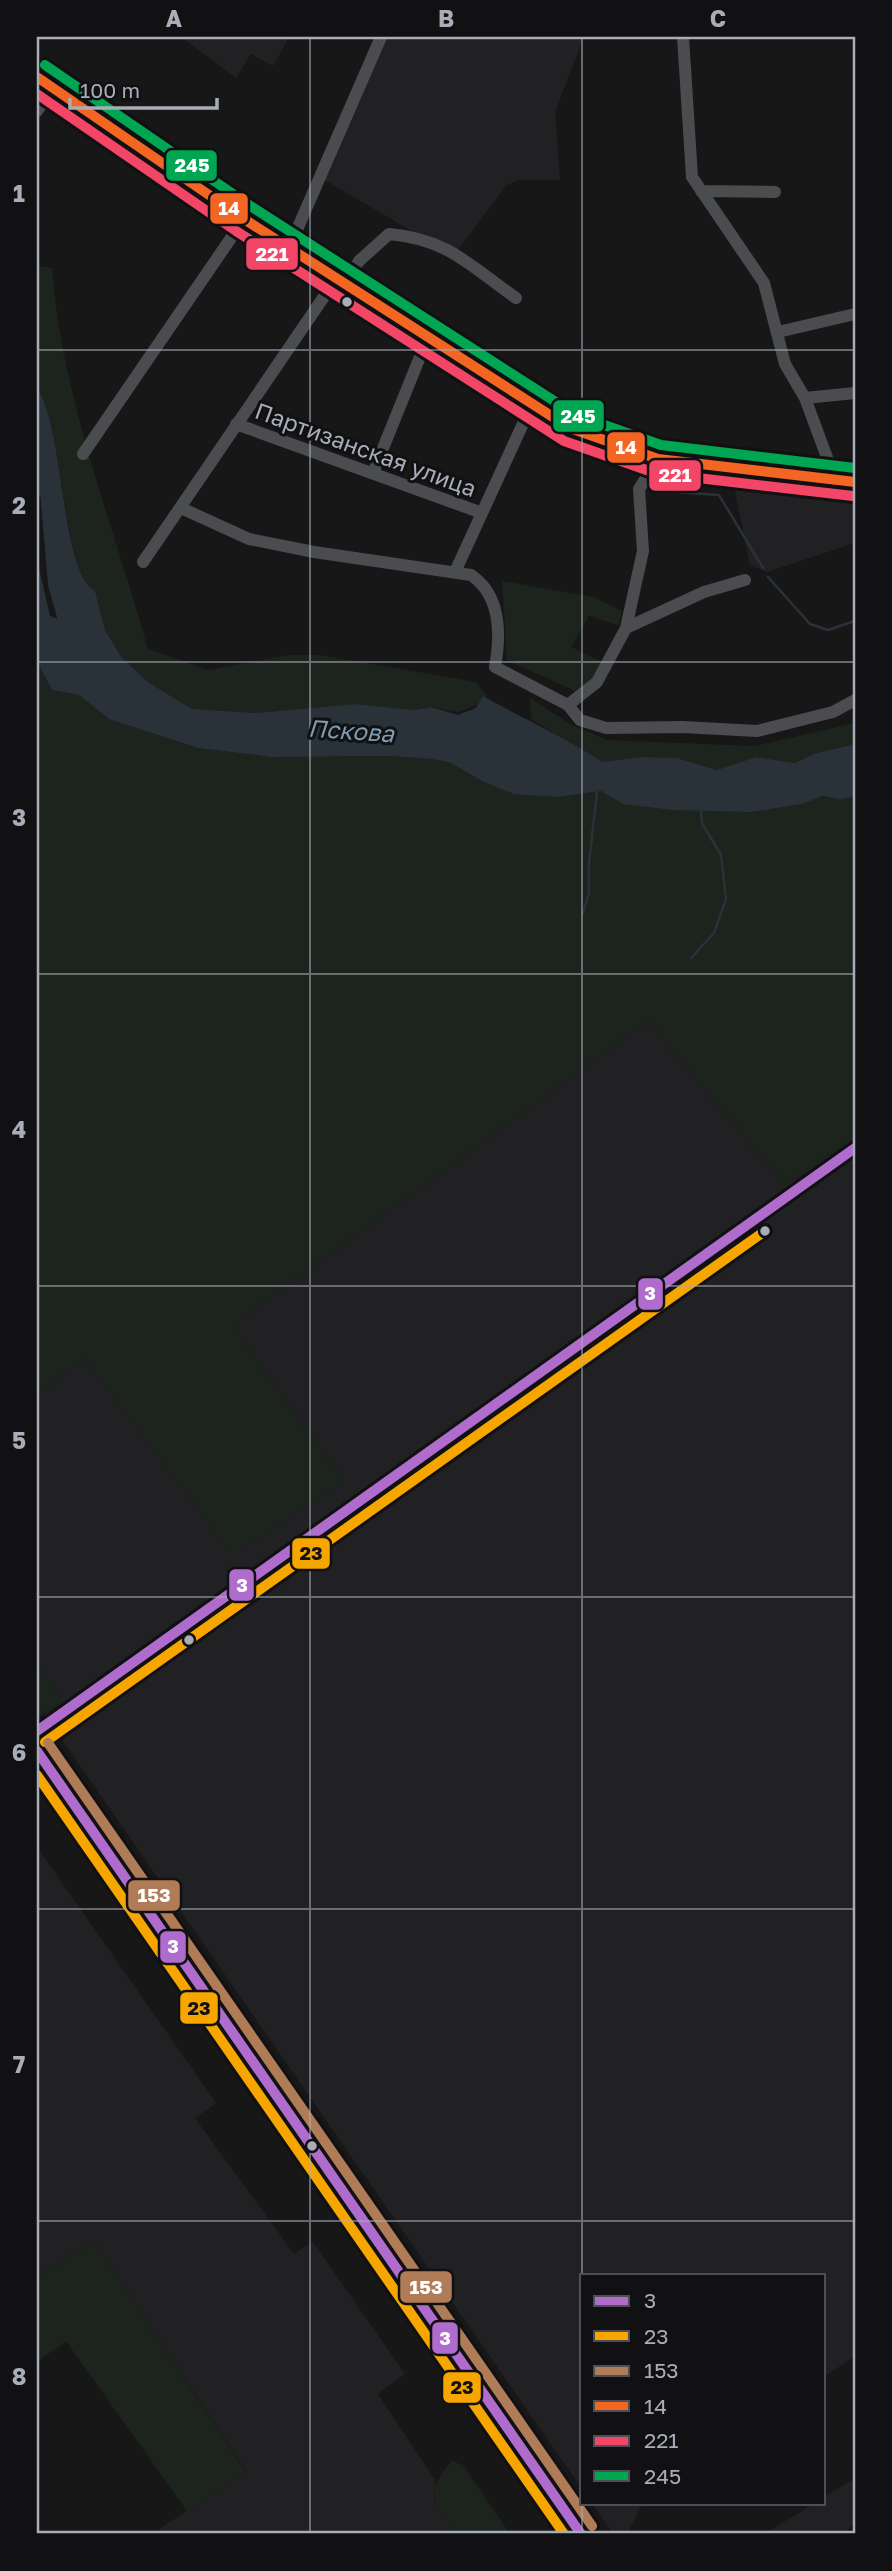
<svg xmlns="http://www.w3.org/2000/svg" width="892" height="2571" viewBox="0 0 892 2571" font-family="'Golos Text',sans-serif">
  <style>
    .built { fill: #212123 }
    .green { fill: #1d241e }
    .water { fill: #2a3239 }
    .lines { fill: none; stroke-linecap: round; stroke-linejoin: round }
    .stream { stroke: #2a3239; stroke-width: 2.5 }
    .river { stroke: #2a3239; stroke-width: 18 }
    .minor { stroke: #4b4c50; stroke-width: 12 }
    .major { stroke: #4d4f52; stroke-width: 16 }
    .bus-1-casing { stroke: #111113; stroke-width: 16 }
    .bus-2-casing { stroke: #111113; stroke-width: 16 }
    .bus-3-casing { stroke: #111113; stroke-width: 16 }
    .bus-4-casing { stroke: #111113; stroke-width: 16 }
    .bus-5-casing { stroke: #111113; stroke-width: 16 }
    .bus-6-casing { stroke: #111113; stroke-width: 16 }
    .bus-1 { stroke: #b06ccc; stroke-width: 10 }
    .bus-2 { stroke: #f7a600; stroke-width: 10 }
    .bus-3 { stroke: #b07c57; stroke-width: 10 }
    .bus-4 { stroke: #f26522; stroke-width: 10 }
    .bus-5 { stroke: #f34667; stroke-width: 10 }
    .bus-6 { stroke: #00a651; stroke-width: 10 }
    .grid { fill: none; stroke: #a8adb8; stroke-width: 2; stroke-opacity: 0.55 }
    .bus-dot { fill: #a8adb8; stroke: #111113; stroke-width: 2.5 }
    .labels { text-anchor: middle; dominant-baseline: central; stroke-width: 6; stroke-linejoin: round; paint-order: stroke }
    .street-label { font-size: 23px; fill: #a8adb8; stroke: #111113 }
    .water-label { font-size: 24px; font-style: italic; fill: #7f9bb3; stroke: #111113 }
    .line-badge { stroke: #111113; stroke-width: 2.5 }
    .badge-label { font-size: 19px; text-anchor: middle; font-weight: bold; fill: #fff }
    .pale-badge-label { font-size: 19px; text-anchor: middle; font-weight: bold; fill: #111 }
    .neatline { fill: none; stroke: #a8adb8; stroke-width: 2.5 }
    .grid-label { font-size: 23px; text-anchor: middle; font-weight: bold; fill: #a8adb8 }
  </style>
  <rect width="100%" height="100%" fill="#171717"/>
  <path class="built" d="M181,37H289L273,66L251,54L236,78Z
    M385,37H584L555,112L560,180H517L506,186L458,250L415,233L323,179Z
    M732,476L855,495V543L767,572L750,565Z
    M648,1021L785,1185L855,1136V2356L824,2377V2275H582V2489L44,1714L63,1701L37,1664V1394L85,1359L344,1481L232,1326Z
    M37,1847L216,2103L195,2118L294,2254L313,2242L405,2374L378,2394L435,2480L434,2499L457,2534H152L246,2471L94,2241L37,2277Z
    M855,2478V2524L841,2534H764L815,2503H824V2497Z
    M592,2503H643L627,2534H613Z"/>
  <path class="green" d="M37,266L52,268C62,399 113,524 148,649L208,670L289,655H320L476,682L487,696L477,705L458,712L431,707L414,710L355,704L256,713L192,709L148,682L122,658L105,630L95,591C61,572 65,430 37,387Z
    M502,581L593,597L622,611L618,625L589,616L571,647L602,662L595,676L575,691L507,660Z
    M37,662L52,690L79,695L109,719L198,748L272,757L389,756L432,759L449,762L482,781L558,797L601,791L623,804H801C819,792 836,800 855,797V1136L785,1185L648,1021L232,1326L344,1481L233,1555L85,1359L37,1394Z
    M530,698L572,725L607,740L754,746L855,723V744L813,754L795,763L756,757L717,770L677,758L641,757L602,762L531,719Z
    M37,1664L63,1701L37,1718Z
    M94,2241L246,2472L187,2511L66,2341L37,2362V2277Z
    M452,2461L463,2465L510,2534H457C435,2501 422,2495 452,2461Z"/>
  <path class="water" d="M37,387C65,430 60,571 95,591L105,630L122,658L148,682L192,709L256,713L355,704L414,710L431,707L458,715L476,708L483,696C523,719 564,736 602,762L641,757L677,758L717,770L756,757L795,763L813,754L855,744V797L840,799L822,796L802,804L750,812L673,810L623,804L601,791L558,797L514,794L482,781L449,762L432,759L389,756L272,757L198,748L109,719L79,695L52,690L37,662V559L50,616L60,620L67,599C67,587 51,578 52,564C52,544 52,524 51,503L42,495L37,498Z"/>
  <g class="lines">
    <path class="stream" d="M659,491L719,495L763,568
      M768,577L810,624L828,630L855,621
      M583,913L589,893V863L597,792
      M691,958L714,933L726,899L721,855L702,823L701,810"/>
    <path class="river" d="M37,441L48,480L57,584L70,630"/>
    <path class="minor" d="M683,37L692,177L764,283L785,364L805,398L835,479
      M37,111L53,88
      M701,191L775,192
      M289,248L381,37
      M345,285L359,261L389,234C448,239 470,266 516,298
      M778,332L855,314
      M805,398L855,393
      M236,424L482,513
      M83,454L244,219
      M373,473L428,337
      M181,508L249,539L314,552L471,575C501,595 501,634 495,667L568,705L597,682L626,628L643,551L639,489L658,459
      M143,562L336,279
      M455,572L532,404
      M626,628L704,592L745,580
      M568,705L580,720L606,728L683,727L757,731L833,712L855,700
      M37,1731L855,1148
      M37,1751L581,2534"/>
    <path class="major" d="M37,77L244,219L570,428L658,459L855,482"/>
    <g class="bus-1-casing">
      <path id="bus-1" d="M37,1731L855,1148
        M37,1751L581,2534"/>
    </g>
    <g class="bus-2-casing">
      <path id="bus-2" d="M45,1742L765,1231
        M37,1775L564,2534"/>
    </g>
    <g class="bus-3-casing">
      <path id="bus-3" d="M48,1743L592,2526"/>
    </g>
    <g class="bus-4-casing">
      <path id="bus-4" d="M37,77L244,219L570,428L658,459L855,482"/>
    </g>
    <g class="bus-5-casing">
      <path id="bus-5" d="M37,94L236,231L564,441L655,473L853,496"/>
    </g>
    <g class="bus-6-casing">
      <path id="bus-6" d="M45,65L252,207L576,415L661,445L855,468"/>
    </g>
    <use href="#bus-1" class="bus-1"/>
    <use href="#bus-2" class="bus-2"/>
    <use href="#bus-3" class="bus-3"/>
    <use href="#bus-4" class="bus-4"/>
    <use href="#bus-5" class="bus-5"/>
    <use href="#bus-6" class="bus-6"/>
  </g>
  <path class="grid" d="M310,37V2534M582,37V2534M37,350H855M37,662H855M37,974H855M37,1286H855M37,1597H855M37,1909H855M37,2221H855"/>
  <g class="bus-dot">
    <circle cx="347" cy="302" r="6"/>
    <circle cx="765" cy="1231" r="6"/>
    <circle cx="189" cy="1640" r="6"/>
    <circle cx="312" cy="2146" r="6"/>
  </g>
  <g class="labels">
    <g class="street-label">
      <text transform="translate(366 449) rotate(20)">Партизанская улица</text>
    </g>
    <g class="water-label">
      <text transform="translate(351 730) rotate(4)">Пскова</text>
    </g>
  </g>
  <g class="line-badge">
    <rect x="165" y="149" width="53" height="33" rx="7" fill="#00a651"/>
    <rect x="209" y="192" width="40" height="33" rx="7" fill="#f26522"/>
    <rect x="245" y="237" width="54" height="34" rx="7" fill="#f34667"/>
    <rect x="552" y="399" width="53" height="34" rx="7" fill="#00a651"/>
    <rect x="606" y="431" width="40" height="33" rx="7" fill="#f26522"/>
    <rect x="648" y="459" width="54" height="33" rx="7" fill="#f34667"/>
    <rect x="637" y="1277" width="27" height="34" rx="7" fill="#b06ccc"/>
    <rect x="291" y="1537" width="40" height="33" rx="7" fill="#f7a600"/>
    <rect x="228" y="1568" width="27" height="34" rx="7" fill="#b06ccc"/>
    <rect x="127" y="1879" width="54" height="33" rx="7" fill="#b07c57"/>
    <rect x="159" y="1930" width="28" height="34" rx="7" fill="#b06ccc"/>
    <rect x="179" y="1991" width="40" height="34" rx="7" fill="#f7a600"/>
    <rect x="399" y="2270" width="54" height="34" rx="7" fill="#b07c57"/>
    <rect x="431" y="2321" width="28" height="34" rx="7" fill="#b06ccc"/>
    <rect x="442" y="2371" width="40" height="33" rx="7" fill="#f7a600"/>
  </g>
  <g class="badge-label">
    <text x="192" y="172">245</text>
    <text x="229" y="215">14</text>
    <text x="272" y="261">221</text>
    <text x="578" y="423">245</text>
    <text x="626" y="454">14</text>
    <text x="675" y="482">221</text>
    <text x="650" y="1300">3</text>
    <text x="242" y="1592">3</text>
    <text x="154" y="1902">153</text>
    <text x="173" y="1953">3</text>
    <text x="426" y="2294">153</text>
    <text x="445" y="2345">3</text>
  </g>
  <g class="pale-badge-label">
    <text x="311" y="1560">23</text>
    <text x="199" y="2015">23</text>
    <text x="462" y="2394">23</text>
  </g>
  <rect width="892" height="2571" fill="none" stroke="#111113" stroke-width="77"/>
  <rect x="580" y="2274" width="245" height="231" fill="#111113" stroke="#4d4f55" stroke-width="2"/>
  <rect x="594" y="2296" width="35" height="10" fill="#b06ccc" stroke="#4d4f55" stroke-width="2"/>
  <text x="644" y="2308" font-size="21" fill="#a8adb8">3</text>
  <rect x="594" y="2331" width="35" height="10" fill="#f7a600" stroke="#4d4f55" stroke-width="2"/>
  <text x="644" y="2344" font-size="21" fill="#a8adb8">23</text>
  <rect x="594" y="2366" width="35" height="10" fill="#b07c57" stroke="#4d4f55" stroke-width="2"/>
  <text x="644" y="2378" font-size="21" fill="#a8adb8">153</text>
  <rect x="594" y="2401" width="35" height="10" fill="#f26522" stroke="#4d4f55" stroke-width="2"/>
  <text x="644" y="2414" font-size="21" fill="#a8adb8">14</text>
  <rect x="594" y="2436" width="35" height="10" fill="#f34667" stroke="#4d4f55" stroke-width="2"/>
  <text x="644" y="2448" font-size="21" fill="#a8adb8">221</text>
  <rect x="594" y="2471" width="35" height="10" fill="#00a651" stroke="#4d4f55" stroke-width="2"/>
  <text x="644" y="2484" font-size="21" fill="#a8adb8">245</text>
  <path d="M70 98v10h147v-10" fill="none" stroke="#a8adb8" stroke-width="3.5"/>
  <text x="80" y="98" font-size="21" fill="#a8adb8" stroke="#111113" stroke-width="5" paint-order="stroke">100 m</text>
  <rect x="38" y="38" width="816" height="2494" class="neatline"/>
  <g class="grid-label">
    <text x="174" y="27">A</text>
    <text x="446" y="27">B</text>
    <text x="718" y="27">C</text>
    <text x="19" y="202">1</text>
    <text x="19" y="514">2</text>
    <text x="19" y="826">3</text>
    <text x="19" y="1138">4</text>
    <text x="19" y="1449">5</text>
    <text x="19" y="1761">6</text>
    <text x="19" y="2073">7</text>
    <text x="19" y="2385">8</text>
  </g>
</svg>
